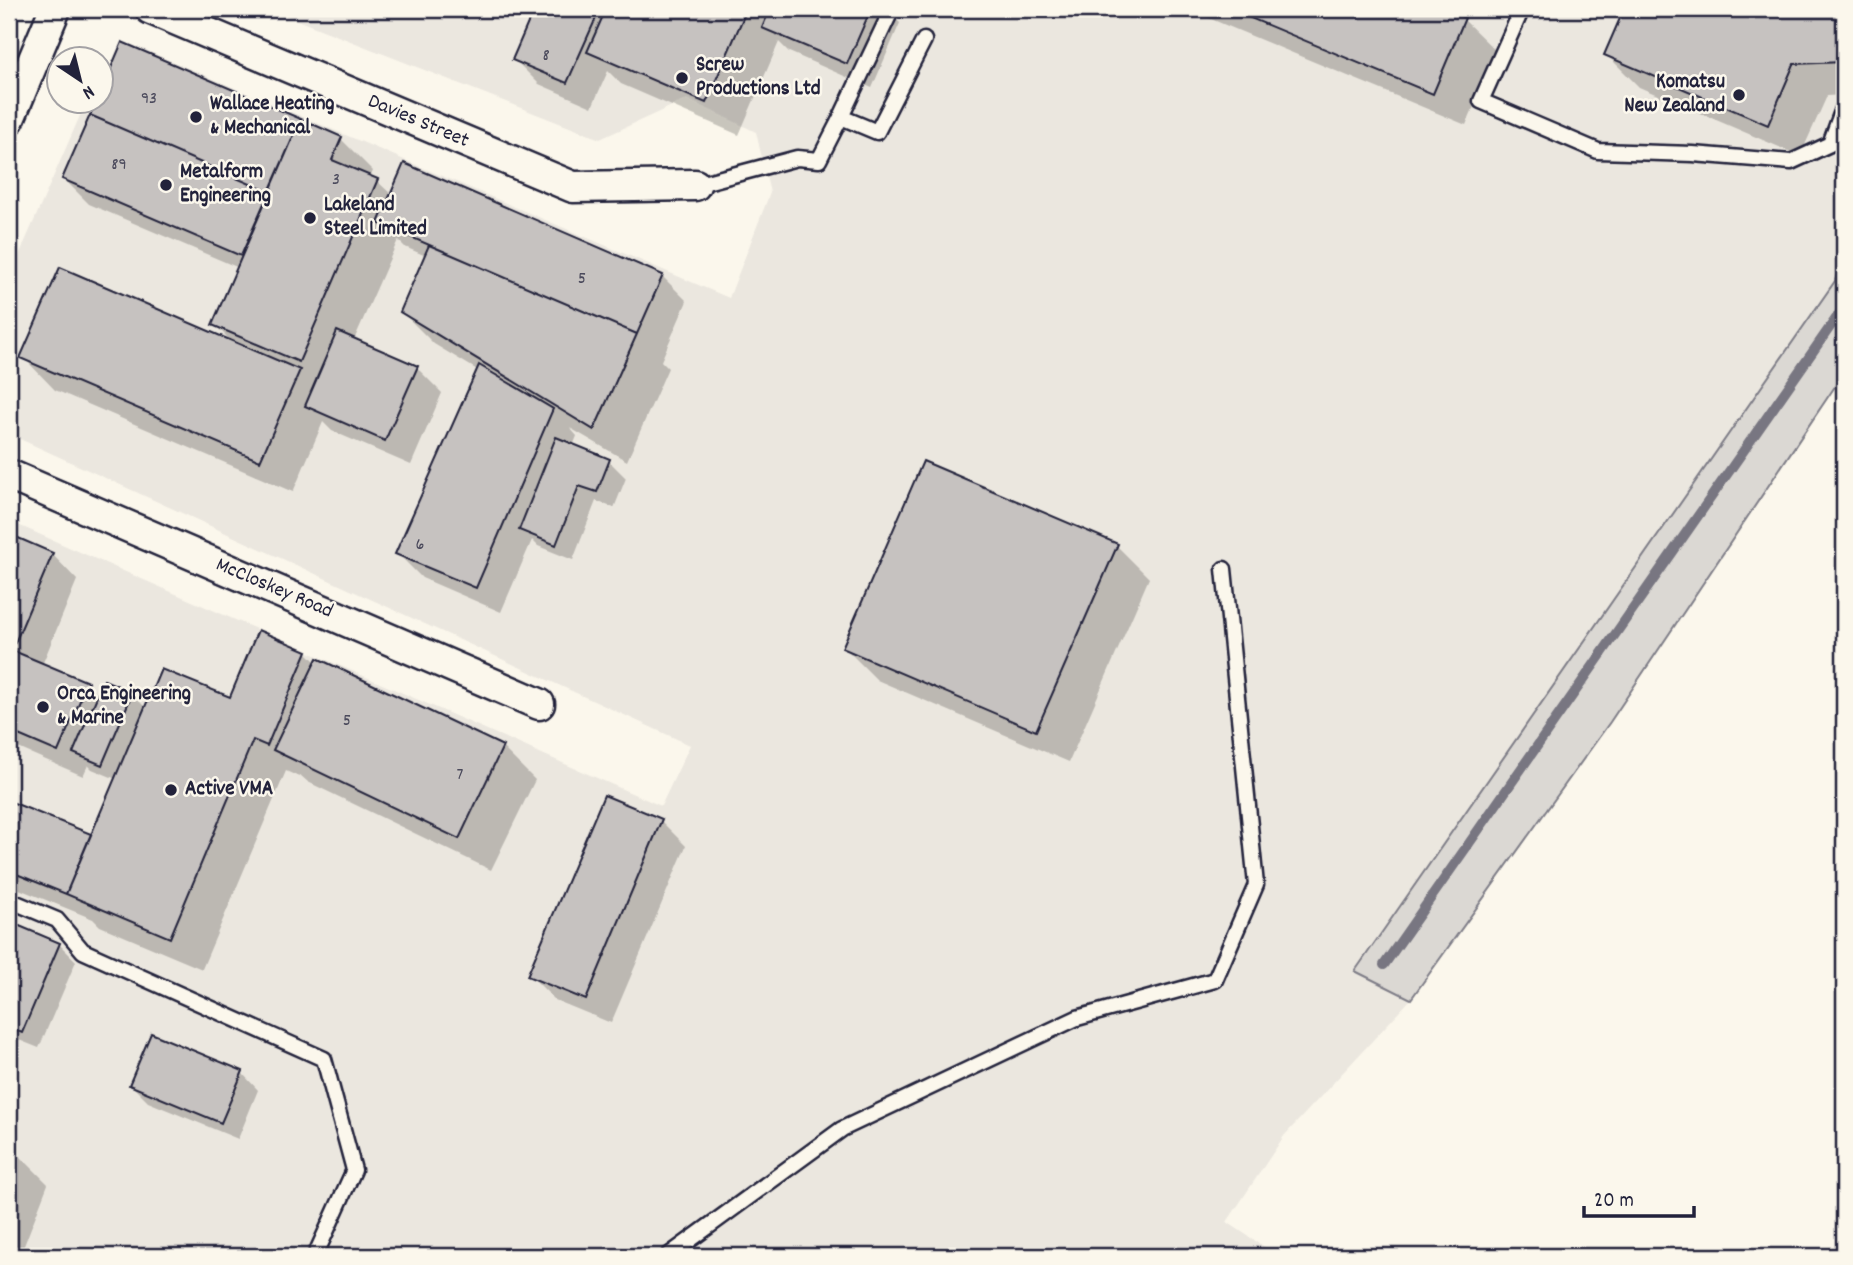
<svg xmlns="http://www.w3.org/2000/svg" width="1853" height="1265" viewBox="0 0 1853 1265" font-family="Dekko,sans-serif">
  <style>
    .built { fill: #ebe7df }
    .green { fill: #dbd8d3; stroke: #7e7d87; stroke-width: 2 }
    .shadow { fill: #0003 }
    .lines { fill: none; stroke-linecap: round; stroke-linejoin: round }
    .stream { stroke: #787681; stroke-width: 10 }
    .building { fill: #c6c2c0; stroke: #22223b; stroke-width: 2 }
    .lane-casing { stroke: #22223b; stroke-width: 19 }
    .street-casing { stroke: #22223b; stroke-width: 35 }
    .lane { stroke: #fbf7ec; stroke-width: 14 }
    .street { stroke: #fbf7ec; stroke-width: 30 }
    .poi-dot { fill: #22223b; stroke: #fbf7ec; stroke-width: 2.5 }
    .labels { text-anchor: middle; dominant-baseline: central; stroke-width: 5; stroke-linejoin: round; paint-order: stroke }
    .number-label { font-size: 18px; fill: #4b4a5c }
    .poi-label { font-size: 21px; font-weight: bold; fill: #22223b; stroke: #fbf7ec; text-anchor: start }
    .street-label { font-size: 21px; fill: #22223b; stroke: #fbf7ec }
  </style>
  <rect width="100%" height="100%" fill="#fbf7ec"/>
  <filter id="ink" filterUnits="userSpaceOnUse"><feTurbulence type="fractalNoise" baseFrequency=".0143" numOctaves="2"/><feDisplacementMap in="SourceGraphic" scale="14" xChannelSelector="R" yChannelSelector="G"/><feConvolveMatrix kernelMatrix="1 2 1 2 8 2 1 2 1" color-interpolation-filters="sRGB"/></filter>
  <g filter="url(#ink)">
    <path class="built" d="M269,9H1844V251L1835,281L1355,971L1411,999L1284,1136L1227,1222L1278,1256H9V521L661,806L690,745L9,434V278L86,102H102V69L143,49L729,298L770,193L756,132L687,99L600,139Z"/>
    <path class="green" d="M1844,251V373L1610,722L1411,999L1355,971L1835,281Z"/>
    <path class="shadow" d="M536,9H886L900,23L872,88L789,52L779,42L739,135L621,84L608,71L592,107L539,84L514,59Z
      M1187,9H1438L1464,20L1497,52L1466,125Z
      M1626,9H1844V95L1827,96L1800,156L1639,87L1606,54Z
      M123,45L341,139L373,171L370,178L377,181L392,195L662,276L687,301L661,361L668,368L627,461L570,428L577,436L573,446L609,461L626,478L614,508L596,501L573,560L538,546L532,540L501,612L422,578L397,553L479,371L434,344L402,312L426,256L405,247L398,240L354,340L417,368L442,393L411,465L332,431L323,422L293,492L55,390L23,357L233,343L214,324L239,268L89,204L64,179L98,102H102V93Z
      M9,536L52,554L77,580L42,665L87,684L99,696L132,694L146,708L231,700L306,652L317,663L502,747L535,780L491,870L308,782L300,775L299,777L286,771L202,969L100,926L93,919L9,885V803L92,836L116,779L92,769L88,765L83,776L9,744Z
      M1117,546L1149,578L1069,762L877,680L844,647Z
      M661,821L686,846L611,1023L555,1000L530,975Z
      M11,925L59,944L76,961L39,1048L9,1036V931Z
      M242,1073L258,1090L238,1139L148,1102L131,1085Z
      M9,1111L16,1118L9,1135Z
      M9,1148L15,1151L48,1184L20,1256H9Z"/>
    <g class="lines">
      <path class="stream" d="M1384,965L1844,307"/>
    </g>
    <path class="building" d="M534,9H600L567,83L512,60Z
      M606,9H747L706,103L587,52Z
      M770,9H871L847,64L762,28Z
      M1229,9H1443L1465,18L1433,94Z
      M1624,9H1844V62L1794,64L1768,125L1604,55Z
      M122,42L301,119L269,192L90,115L96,102H102V89Z
      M90,115L269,192L241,256L62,179Z
      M301,119L342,137L332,160L378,179L299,362L212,325Z
      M404,163L663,275L637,334L378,223Z
      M429,245L637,334L594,430L400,312Z
      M60,267L300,370L260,461L20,358Z
      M337,331L418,366L385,441L305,406Z
      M479,365L553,409L476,588L395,554Z
      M556,437L610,459L597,492L579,486L556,545L519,530Z
      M923,461L1118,544L1036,731L842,648Z
      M9,534L53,553L15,643L9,641Z
      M258,630L307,651L267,746L253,740L170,938L66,894L161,669L230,697Z
      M9,649L88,682L58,752L9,731Z
      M317,658L503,746L459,839L273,750Z
      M104,680L133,692L102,765L73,753Z
      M604,795L662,819L586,1000L527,976Z
      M9,801L91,834L66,894L9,871Z
      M10,922L60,943L22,1033L9,1027Z
      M151,1033L243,1071L221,1123L129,1085Z
      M9,1147L16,1150L9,1170Z"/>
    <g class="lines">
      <g class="lane-casing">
        <path id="lane" d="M892,9L841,117L877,132L924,40
          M1522,9L1481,101L1598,151L1693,154L1791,162L1830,144L1844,106
          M695,185L797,158L819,160L841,117
          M9,900L57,920L83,951L324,1059L354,1170L315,1256
          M668,1256L842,1129L1077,1018L1215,980L1256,885L1224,569"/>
      </g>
      <g class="street-casing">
        <path id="street" d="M151,9L573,187L695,185
          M9,119L55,9
          M9,475L539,704"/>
      </g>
      <use href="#lane" class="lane"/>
      <use href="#street" class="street"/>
    </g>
  </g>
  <g class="poi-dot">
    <circle cx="682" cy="78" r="7"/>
    <circle cx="1739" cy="95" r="7"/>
    <circle cx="196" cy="117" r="7"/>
    <circle cx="166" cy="185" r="7"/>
    <circle cx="310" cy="218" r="7"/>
    <circle cx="43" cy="707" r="7"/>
    <circle cx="171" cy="790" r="7"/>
  </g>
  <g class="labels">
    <g class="number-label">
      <text x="546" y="56">8</text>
      <text x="149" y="99">93</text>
      <text x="119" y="165">89</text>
      <text x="336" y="180">3</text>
      <text x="582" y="279">5</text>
      <text x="420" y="545">6</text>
      <text x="347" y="721">5</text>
      <text x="460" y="775">7</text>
    </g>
    <g class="poi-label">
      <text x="696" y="66">Screw<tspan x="696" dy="24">Productions Ltd</tspan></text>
      <text x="1725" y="83" text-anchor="end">Komatsu<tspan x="1725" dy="24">New Zealand</tspan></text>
      <text x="210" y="105">Wallace Heating<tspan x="210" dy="24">&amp; Mechanical</tspan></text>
      <text x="180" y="173">Metalform<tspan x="180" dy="24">Engineering</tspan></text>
      <text x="324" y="206">Lakeland<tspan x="324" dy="24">Steel Limited</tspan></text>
      <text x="57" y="695">Orca Engineering<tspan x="57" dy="24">&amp; Marine</tspan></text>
      <text x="185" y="790">Active VMA</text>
    </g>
    <g class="street-label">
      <text transform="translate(418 122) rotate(23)">Davies Street</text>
      <text transform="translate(274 589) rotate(23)">McCloskey Road</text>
    </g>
  </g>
  <rect width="1853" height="1265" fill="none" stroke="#fbf7ec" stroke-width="35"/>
  <rect x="18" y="18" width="1818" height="1230" fill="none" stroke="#22223b" stroke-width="2.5" filter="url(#ink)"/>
  <g transform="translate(80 80) rotate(145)"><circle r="33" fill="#fbf7ec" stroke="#a4a2a5" stroke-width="2"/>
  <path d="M0-5L12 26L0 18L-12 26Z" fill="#22223b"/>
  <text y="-10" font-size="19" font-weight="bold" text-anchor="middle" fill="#22223b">N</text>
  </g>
  <path d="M1584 1206v10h110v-10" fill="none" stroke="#22223b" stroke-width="3.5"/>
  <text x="1594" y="1206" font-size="21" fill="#22223b" stroke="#fbf7ec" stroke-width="5" paint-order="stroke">20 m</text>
</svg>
